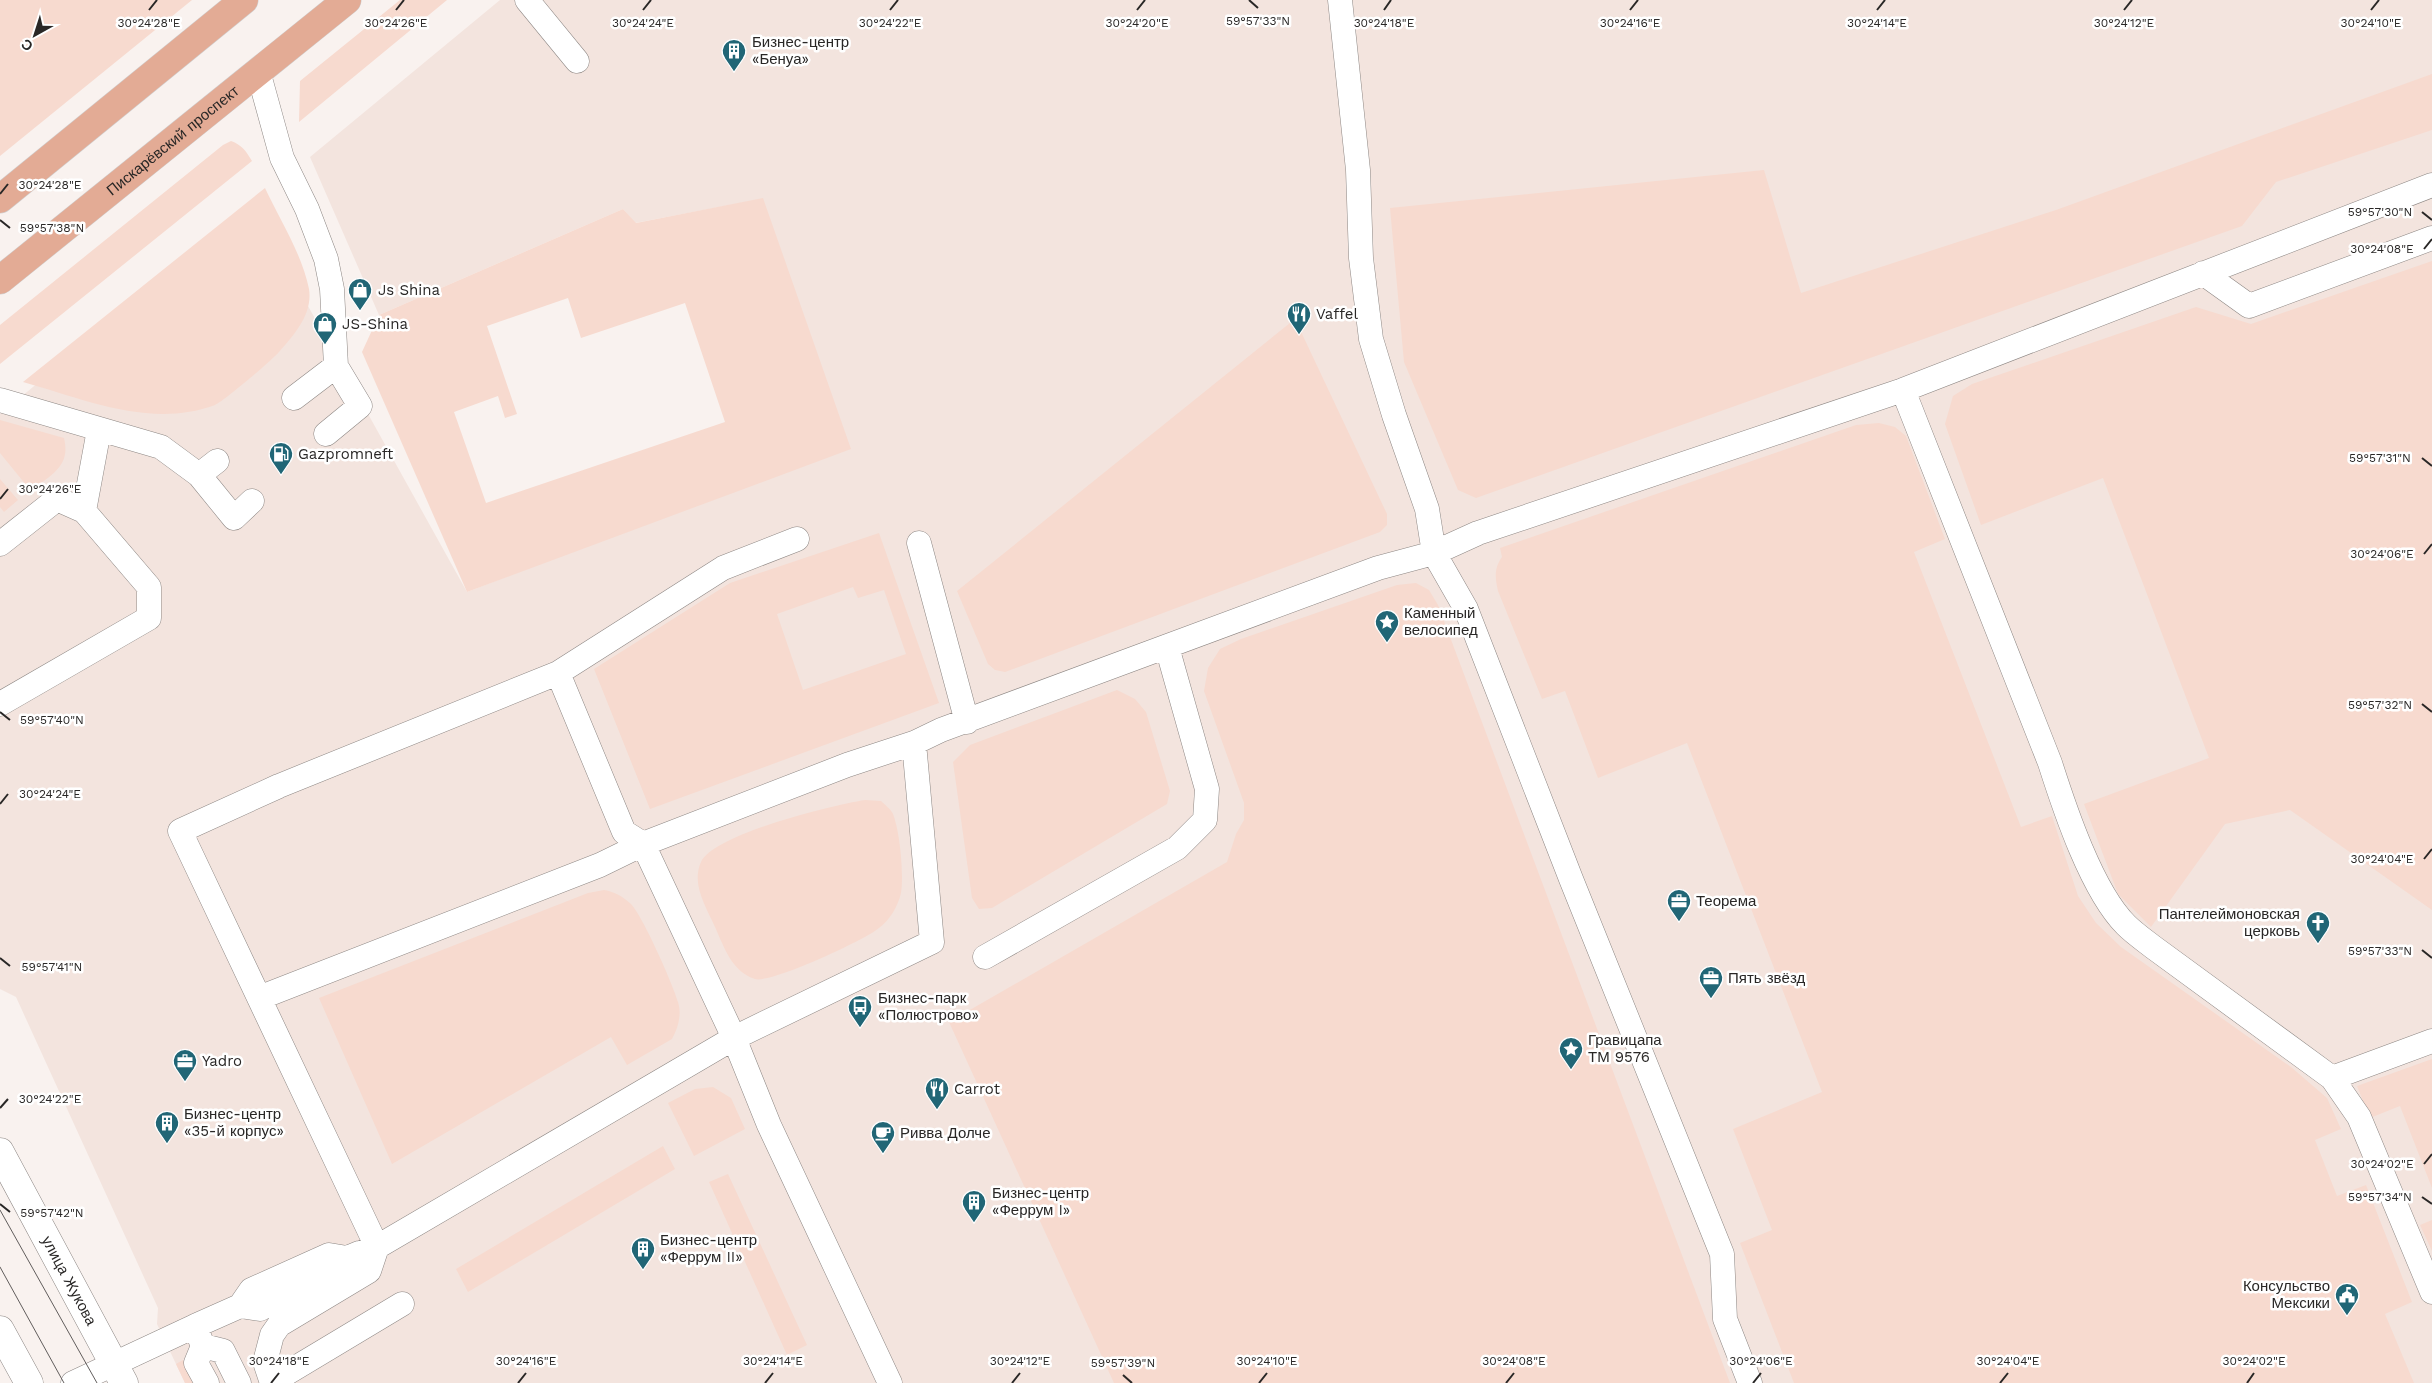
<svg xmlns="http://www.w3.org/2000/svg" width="2432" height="1383" viewBox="0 0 2432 1383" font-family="'Work Sans',sans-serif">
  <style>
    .built { fill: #f3e4de }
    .green { fill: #f7dacf; fill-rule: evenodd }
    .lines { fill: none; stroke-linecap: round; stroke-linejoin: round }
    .service-casing { stroke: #8d8784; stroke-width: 25 }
    .tertiary-casing { stroke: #8d8784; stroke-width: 29 }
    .primary-casing { stroke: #d0cfcf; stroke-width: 29 }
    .service { stroke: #fff; stroke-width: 24 }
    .tertiary { stroke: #fff; stroke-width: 28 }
    .primary { stroke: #e3ab95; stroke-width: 28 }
    .tram { stroke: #615d5c; stroke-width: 1 }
    .ticks { fill: none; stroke: #292726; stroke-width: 2 }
    .labels { text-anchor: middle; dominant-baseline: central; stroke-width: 5; stroke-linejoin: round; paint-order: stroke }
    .poi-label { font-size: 15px; fill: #292726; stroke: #fff; text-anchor: start }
    .street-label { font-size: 15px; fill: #292726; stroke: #fff }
    .ticks-label { font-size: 12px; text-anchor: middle; fill: #292726; stroke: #fff; stroke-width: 5; stroke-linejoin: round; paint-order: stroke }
  </style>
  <rect width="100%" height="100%" fill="#f9f2ef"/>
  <path class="built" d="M500,0H2432V1383H185L157,1324L158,1308L16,997L0,989V414L253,207L467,592L726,492L751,201L635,223L623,209L379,315L310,157Z"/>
  <path class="green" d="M0,0H192L0,156Z
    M400,0H447L299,122L300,81Z
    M2432,74V130L2276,182L2242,226L1476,498L1458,490L1404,362L1390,208L1764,170L1801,293L2056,210Z
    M231,141C242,145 246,151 252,161L0,364V325L223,145Z
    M265,188C280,220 302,254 309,289C313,314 294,335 279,352C271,361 224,401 215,405C151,429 84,399 23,382Z
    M763,198L851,449L467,592L362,352L379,315L623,209L636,223ZM568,298L581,338L685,303L725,422L486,503L454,412L498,396L505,418L517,414L487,326Z
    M2432,261V910L2290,810L2225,824L2151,927L2118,894L2084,804L2209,758L2103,478L1981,525L1945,424L1953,396L1972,384L2196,307L2251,324Z
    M1295,319L1387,514V525L1380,532L1005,672L995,670L988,664L957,591Z
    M0,420L64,438C71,467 51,474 31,491L0,453Z
    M1879,423L1895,427L1906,436L1945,539L1914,552L2021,827L2052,816L2078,896L2096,923L2121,947L2291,1067L2327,1098L2341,1129L2315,1140L2337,1196L2366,1185L2412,1302L2385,1314L2414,1383H1794L1740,1243L1772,1230L1733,1129L1822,1092L1687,743L1598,778L1565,691L1542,699L1498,591C1495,578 1494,568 1502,557L1500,548L1856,425Z
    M0,479L18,500L4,512L0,507Z
    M879,533L939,703L650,809L594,669L730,583ZM853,587L858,598L884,590L906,654L803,690L777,614Z
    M1416,583L1429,590L1438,605L1730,1383H1114L949,1022L1227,862L1236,834L1244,820V803L1204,691L1208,668L1220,649L1241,639L1397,585Z
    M1117,690L1135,699L1146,712L1170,791L1167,804L992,908L979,909L972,898L953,762L970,745Z
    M865,800L881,801C885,805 891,809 893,814C900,832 904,874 901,893C898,906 890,920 879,928C865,940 770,984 755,979C732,972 724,947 715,927C706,907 691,884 701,862C714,834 833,805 865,800Z
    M604,890C615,892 622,896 631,904C642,915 673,984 678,1002C682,1015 678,1028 672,1039L627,1065L611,1037L392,1164L319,998L588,893Z
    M2432,1059V1188L2400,1106L2370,1118L2357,1086Z
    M713,1087L731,1098L745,1129L694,1156L668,1103L695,1089Z
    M663,1146L675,1169L468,1292L456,1269Z
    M728,1174L807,1345L787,1355L709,1182Z
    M2432,1220V1251L2420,1225Z
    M183,1360L193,1383H185L176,1364Z"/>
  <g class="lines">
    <g class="service-casing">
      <path id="service" d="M527,0L577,61
        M1340,0L1358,170L1361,258L1371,339L1394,415L1427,509L1434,553L1466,609L1571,879L1722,1254L1725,1319L1750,1383
        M258,71L282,158L307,209L326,259L332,289L336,366L294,398
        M2203,273L2249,306L2432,238
        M1903,390L2050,763C2065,810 2092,891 2126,925C2134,933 2144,940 2153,947L2332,1078L2359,1117L2432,1292
        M0,400L161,447L199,475L217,461
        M326,434L360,406L336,366
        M199,475L234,518L252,501
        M84,511L99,430
        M919,543L967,722
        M0,544L57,499L84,511L149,587V618L0,704
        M558,673L723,568L797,539
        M985,957L1177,848L1205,820L1207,789L1167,647
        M259,998L600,865L643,844
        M2332,1078L2432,1041
        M240,1306L260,1309L332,1272L347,1258L359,1253
        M272,1382L402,1304
        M73,1383L195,1326L203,1346L223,1351L239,1383
        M207,1383L196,1363L203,1346L195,1326L240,1306L251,1290L329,1255L347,1258L377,1247L734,1038L932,942L914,743
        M272,1383L265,1362L272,1335L279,1325L369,1271L377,1247L180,831L279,786L558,673L624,832L643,844
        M890,1383L769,1125L734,1038L643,844L847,765L914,743L941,730L1378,568L1434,553L1478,533L1903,390L2432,185"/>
    </g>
    <g class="tertiary-casing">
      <g id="tertiary">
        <path id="s1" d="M0,1152L124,1383"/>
        <path d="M0,1330L29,1383"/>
      </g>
    </g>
    <g class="primary-casing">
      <g id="primary">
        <path d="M0,199L244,0"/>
        <path id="s2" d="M0,280L347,0"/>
      </g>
    </g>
    <use href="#service" class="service"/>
    <use href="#tertiary" class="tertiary"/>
    <use href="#primary" class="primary"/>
    <path class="tram" d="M0,1210L97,1383
      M0,1267L64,1383"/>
  </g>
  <path class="ticks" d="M1249,0L1258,8M149,10L157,0M396,10L404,0M643,10L651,0M890,10L898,0M1137,10L1145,0M1384,10L1391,0M1630,10L1638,0M1877,10L1885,0M2124,10L2132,0M2371,10L2379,0M0,194L8,184M2422,212L2432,220M0,220L10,228M2424,249L2432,239M2422,458L2432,466M0,499L8,489M2424,554L2432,544M2422,704L2432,712M0,712L10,720M0,804L8,794M2424,859L2432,849M2422,950L2432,958M0,958L10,966M0,1108L8,1099M2424,1164L2432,1154M2422,1197L2432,1204M0,1204L10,1212M1123,1375L1132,1383M271,1383L279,1373M518,1383L526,1373M765,1383L773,1373M1012,1383L1020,1373M1259,1383L1267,1373M1506,1383L1514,1373M1753,1383L1761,1373M2000,1383L2008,1373M2247,1383L2254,1373"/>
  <defs>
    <g id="building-pin" transform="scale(1.25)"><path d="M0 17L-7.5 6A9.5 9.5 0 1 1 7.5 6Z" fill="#216676" stroke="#fff"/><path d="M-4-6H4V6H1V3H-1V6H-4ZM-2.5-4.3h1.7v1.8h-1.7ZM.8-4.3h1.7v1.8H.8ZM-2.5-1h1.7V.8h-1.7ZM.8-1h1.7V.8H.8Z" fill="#fff"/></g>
    <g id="shop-pin" transform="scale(1.25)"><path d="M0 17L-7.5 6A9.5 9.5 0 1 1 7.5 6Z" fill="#216676" stroke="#fff"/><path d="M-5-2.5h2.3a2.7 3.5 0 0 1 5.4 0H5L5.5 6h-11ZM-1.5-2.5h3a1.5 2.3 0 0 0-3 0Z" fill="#fff"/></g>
    <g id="restaurant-pin" transform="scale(1.25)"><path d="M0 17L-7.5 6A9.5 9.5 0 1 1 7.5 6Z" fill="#216676" stroke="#fff"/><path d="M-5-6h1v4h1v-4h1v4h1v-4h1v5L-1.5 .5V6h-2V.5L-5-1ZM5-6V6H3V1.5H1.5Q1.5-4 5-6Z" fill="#fff"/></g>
    <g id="fuel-pin" transform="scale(1.25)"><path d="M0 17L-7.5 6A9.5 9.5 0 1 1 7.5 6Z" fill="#216676" stroke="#fff"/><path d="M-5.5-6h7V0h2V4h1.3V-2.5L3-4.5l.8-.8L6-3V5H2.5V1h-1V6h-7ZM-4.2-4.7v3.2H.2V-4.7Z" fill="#fff"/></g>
    <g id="sight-pin" transform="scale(1.25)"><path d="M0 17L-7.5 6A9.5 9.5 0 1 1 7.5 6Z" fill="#216676" stroke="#fff"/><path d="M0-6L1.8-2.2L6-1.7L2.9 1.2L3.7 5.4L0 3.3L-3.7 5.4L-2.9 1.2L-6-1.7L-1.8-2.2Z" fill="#fff"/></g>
    <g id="office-pin" transform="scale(1.25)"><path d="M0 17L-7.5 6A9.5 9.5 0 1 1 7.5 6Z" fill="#216676" stroke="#fff"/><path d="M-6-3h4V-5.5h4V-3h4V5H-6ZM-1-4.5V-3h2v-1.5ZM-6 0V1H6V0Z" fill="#fff"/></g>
    <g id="church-pin" transform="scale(1.25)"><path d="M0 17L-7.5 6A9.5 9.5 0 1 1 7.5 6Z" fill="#216676" stroke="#fff"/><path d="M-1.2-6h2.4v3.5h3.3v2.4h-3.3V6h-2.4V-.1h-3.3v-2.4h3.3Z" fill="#fff"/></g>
    <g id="bus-pin" transform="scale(1.25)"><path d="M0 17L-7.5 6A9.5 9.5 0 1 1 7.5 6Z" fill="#216676" stroke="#fff"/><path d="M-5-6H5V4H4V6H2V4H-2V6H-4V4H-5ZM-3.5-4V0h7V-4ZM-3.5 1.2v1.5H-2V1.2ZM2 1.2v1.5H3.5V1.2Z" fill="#fff"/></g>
    <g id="cafe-pin" transform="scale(1.25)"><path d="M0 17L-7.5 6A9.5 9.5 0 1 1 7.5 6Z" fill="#216676" stroke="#fff"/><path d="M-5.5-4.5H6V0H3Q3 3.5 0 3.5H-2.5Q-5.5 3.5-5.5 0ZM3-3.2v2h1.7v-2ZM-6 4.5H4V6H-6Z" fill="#fff"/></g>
    <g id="civic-pin" transform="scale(1.25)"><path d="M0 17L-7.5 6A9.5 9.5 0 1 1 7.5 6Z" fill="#216676" stroke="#fff"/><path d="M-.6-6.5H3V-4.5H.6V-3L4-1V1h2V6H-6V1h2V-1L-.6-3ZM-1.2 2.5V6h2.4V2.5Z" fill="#fff"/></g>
  </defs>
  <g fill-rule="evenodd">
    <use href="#building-pin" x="734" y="51"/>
    <use href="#shop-pin" x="360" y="290"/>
    <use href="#restaurant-pin" x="1299" y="314"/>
    <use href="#shop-pin" x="325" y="324"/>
    <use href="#fuel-pin" x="281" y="454"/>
    <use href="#sight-pin" x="1387" y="622"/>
    <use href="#office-pin" x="1679" y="901"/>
    <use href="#church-pin" x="2318" y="923"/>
    <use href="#office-pin" x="1711" y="978"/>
    <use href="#bus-pin" x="860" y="1007"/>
    <use href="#sight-pin" x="1571" y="1049"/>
    <use href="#office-pin" x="185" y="1061"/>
    <use href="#restaurant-pin" x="937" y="1089"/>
    <use href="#building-pin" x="167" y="1123"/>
    <use href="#cafe-pin" x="883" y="1133"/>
    <use href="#building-pin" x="974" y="1202"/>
    <use href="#building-pin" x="643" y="1249"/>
    <use href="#civic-pin" x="2347" y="1295"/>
  </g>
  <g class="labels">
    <g class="poi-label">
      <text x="752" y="42">Бизнес-центр<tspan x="752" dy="17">«Бенуа»</tspan></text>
      <text x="378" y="290">Js Shina</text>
      <text x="1316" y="314">Vaffel</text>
      <text x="342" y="324">JS-Shina</text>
      <text x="298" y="454">Gazpromneft</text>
      <text x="1404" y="613">Каменный<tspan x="1404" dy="17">велосипед</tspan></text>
      <text x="1696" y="901">Теорема</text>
      <text x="2300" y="914" text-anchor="end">Пантелеймоновская<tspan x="2300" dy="17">церковь</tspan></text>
      <text x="1728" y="978">Пять звёзд</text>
      <text x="878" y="998">Бизнес-парк<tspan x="878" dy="17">«Полюстрово»</tspan></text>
      <text x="1588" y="1040">Гравицапа<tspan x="1588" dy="17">ТМ 9576</tspan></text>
      <text x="202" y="1061">Yadro</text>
      <text x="954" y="1089">Carrot</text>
      <text x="184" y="1114">Бизнес-центр<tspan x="184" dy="17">«35-й корпус»</tspan></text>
      <text x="900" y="1133">Ривва Долче</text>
      <text x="992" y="1193">Бизнес-центр<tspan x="992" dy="17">«Феррум I»</tspan></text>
      <text x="660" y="1240">Бизнес-центр<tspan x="660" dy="17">«Феррум II»</tspan></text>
      <text x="2330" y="1286" text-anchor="end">Консульство<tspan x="2330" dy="17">Мексики</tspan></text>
    </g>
    <g class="street-label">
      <text stroke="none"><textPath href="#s2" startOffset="222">Пискарёвский проспект</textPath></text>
      <text stroke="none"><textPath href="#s1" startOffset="146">улица Жукова</textPath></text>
    </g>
  </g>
  <g class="ticks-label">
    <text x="1258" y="25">59°57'33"N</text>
    <text x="149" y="27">30°24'28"E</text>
    <text x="396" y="27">30°24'26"E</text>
    <text x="643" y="27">30°24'24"E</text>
    <text x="890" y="27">30°24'22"E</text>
    <text x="1137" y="27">30°24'20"E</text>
    <text x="1384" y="27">30°24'18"E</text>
    <text x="1630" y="27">30°24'16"E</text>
    <text x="1877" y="27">30°24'14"E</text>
    <text x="2124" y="27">30°24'12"E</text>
    <text x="2371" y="27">30°24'10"E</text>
    <text x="50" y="189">30°24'28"E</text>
    <text x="2380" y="216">59°57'30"N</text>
    <text x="52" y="232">59°57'38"N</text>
    <text x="2382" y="253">30°24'08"E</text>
    <text x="2380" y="462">59°57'31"N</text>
    <text x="50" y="493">30°24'26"E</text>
    <text x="2382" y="558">30°24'06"E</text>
    <text x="2380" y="709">59°57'32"N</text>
    <text x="52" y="724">59°57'40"N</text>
    <text x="50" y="798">30°24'24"E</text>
    <text x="2382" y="863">30°24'04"E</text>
    <text x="2380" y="955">59°57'33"N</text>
    <text x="52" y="971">59°57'41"N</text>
    <text x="50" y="1103">30°24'22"E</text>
    <text x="2382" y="1168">30°24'02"E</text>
    <text x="2380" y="1201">59°57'34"N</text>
    <text x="52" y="1217">59°57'42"N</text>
    <text x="279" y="1365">30°24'18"E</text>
    <text x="526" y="1365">30°24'16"E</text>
    <text x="773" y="1365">30°24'14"E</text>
    <text x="1020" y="1365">30°24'12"E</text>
    <text x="1267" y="1365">30°24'10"E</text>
    <text x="1514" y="1365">30°24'08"E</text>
    <text x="1761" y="1365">30°24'06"E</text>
    <text x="2008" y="1365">30°24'04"E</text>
    <text x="2254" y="1365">30°24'02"E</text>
    <text x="1123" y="1367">59°57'39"N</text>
  </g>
  <g transform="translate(35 35) rotate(219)" stroke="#ffffff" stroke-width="4" paint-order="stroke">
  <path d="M0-4L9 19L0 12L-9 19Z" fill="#292726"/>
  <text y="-8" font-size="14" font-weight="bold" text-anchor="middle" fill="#292726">С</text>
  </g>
</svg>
